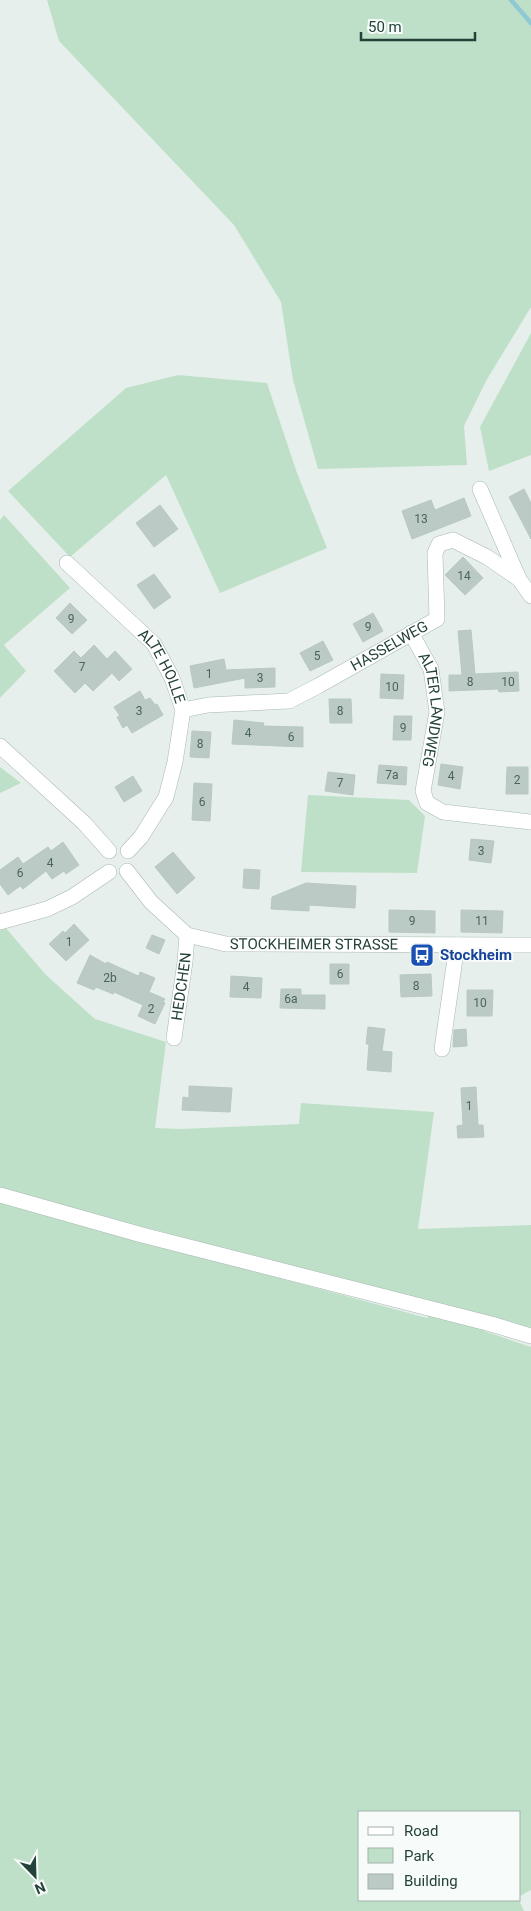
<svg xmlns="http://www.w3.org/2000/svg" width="531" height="1911" viewBox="0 0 531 1911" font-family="Roboto,sans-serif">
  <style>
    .green { fill: #bfe0c8 }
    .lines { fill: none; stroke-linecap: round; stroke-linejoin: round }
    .stream { stroke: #8ec9d4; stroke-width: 4.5 }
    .building { fill: #bbcac4; stroke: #b8c9c2 }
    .minor-casing { stroke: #a8b8b2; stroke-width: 16 }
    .minor { stroke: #fff; stroke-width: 15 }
    .labels { text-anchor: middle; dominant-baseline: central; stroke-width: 4; stroke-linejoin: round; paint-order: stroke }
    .number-label { font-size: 12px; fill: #4a645c }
    .street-label { font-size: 15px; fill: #24423a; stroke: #f7fbf9 }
    .transit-label { font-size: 15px; font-weight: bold; fill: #164399; stroke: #f7fbf9; text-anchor: start }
  </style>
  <rect width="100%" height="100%" fill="#e6efeb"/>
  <path class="green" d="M47,0H531V307L486,381L464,426L467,465L318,469L293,380L281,302L234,225L59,41Z
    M531,333V455L489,471L480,427Z
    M178,375L267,383L297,473L327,548L220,593L166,475L70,557L8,491L126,388Z
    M4,515L70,588L4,645L26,671L0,698V520Z
    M0,767L21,783L0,793Z
    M308,795L409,800L425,816L417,873L301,872Z
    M5,927L46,975L95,1019L166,1042L155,1128L182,1129L299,1124L301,1103L434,1112L418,1229L531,1225V1329L487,1315L484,1331L531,1347V1890L520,1896V1812H360V1900H519L524,1911H0V1202L427,1318L435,1304L0,1189V928Z"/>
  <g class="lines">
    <path class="stream" d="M511,0L531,23"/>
  </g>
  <path class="building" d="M524,489L531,503V539L509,497Z
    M464,498L471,516L412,539L402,511L431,500L435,510Z
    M160,505L178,529L154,547L136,523Z
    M463,557L483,578L465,595L445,575Z
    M154,574L171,597L154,609L137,585Z
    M70,603L87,620L72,634L56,618Z
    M373,613L383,631L363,642L353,624Z
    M471,630L475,674L518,672L519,691L499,692L498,689L449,691V675H462L458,631Z
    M323,641L333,660L310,671L300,653Z
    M94,645L107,659L115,651L132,669L119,681L112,673L93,691L85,683L75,693L54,671L74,651L81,658Z
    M224,659L226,670L275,668V687L245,688V678L194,688L190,666Z
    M381,674L404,675L403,699L380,698Z
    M140,691L145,700L150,698L155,705L157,704L163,715L132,733L127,725L123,728L117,717L120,716L114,707Z
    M329,699H351L352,723H330Z
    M394,716H412L411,740H393Z
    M234,720L264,723L263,726L303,727V747L232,744Z
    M192,731L211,732L209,758L190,757Z
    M441,764L463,767L460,789L438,785Z
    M379,765L407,767L406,785L377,783Z
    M507,767H528V794H506Z
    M328,772L355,775L353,795L325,791Z
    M133,776L142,791L124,802L115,787Z
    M194,783L212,784L210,821L192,820Z
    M471,839L494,841L491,863L469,860Z
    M63,842L79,865L66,874L64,871L52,879L46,871L23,889L20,886L8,895L0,884V870L18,857L23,864L48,847L51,851Z
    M173,852L195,878L177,894L155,867Z
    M244,869L260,870L259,889L243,888Z
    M306,883L356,886L355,908L309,905V911L271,909L272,897Z
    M389,910L435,911V933L389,932Z
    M461,910L503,911L502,933L461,932Z
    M74,924L89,940L66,961L49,944L63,931L65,933Z
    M152,935L165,940L159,954L146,948Z
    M90,955L106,964L107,962L136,975L139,976L140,972L155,978L149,992L165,999L163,1002L165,1003L155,1024L138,1016L143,1005L114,992L113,994L96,987L94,990L77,983Z
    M330,964H349V984H330Z
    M431,974L432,996L401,997L400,975Z
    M231,976L262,978L261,998L230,997Z
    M281,989H301V995H325V1009L280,1008Z
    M467,990H493L492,1016H467Z
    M368,1027L385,1029L382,1051L392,1052L391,1072L367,1070L369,1044H366Z
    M466,1029L467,1046L453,1047L454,1030Z
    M189,1086L232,1088L230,1112L182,1110L183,1097L189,1098Z
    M476,1087L478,1125H483L484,1137L458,1138L457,1126L463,1125L461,1088Z"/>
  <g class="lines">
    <g class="minor-casing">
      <g id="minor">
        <path d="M480,489L519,579L531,596"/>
        <path id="s1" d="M67,563L154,644L172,678L183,710L175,762L166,797L141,837L128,851"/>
        <path id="s2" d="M411,633L431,669L437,712L423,791L427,803L443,812L531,822"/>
        <path id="s3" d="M183,710L208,705L289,701L318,686L437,619L435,553L439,544L453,540L487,557L519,579"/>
        <path d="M0,746L84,823L109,851"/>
        <path id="s4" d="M127,871L151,902L187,935L226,944L531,945"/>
        <path d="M0,922L47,909L72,897L109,872"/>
        <path id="s5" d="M174,1038L185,962L187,935"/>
        <path d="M442,1049L457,945"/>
        <path d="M0,1195L142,1235L491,1324L531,1336"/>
      </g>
    </g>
    <use href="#minor" class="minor"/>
  </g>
  <defs>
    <g id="bus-square" transform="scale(1.25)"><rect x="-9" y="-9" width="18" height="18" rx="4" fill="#1a4fb4" stroke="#f7fbf9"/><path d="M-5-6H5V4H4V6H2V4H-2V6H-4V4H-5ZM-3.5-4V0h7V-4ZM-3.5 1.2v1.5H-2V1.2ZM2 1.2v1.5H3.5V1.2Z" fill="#fff"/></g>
  </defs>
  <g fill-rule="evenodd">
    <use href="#bus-square" x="422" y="955"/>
  </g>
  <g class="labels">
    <g class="number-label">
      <text x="421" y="519">13</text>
      <text x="464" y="576">14</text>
      <text x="71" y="619">9</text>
      <text x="368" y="627">9</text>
      <text x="317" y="656">5</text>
      <text x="82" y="667">7</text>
      <text x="209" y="674">1</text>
      <text x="260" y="678">3</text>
      <text x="470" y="682">8</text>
      <text x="508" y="682">10</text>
      <text x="392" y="687">10</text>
      <text x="139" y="711">3</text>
      <text x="340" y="711">8</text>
      <text x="403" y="728">9</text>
      <text x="248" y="733">4</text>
      <text x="291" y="737">6</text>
      <text x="200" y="744">8</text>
      <text x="392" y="775">7a</text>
      <text x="451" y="776">4</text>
      <text x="517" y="780">2</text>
      <text x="340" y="783">7</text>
      <text x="202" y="802">6</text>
      <text x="481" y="851">3</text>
      <text x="50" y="863">4</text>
      <text x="20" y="873">6</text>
      <text x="412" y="921">9</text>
      <text x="482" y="921">11</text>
      <text x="69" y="942">1</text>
      <text x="340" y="974">6</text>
      <text x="110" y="978">2b</text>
      <text x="416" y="986">8</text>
      <text x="246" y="987">4</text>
      <text x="291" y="999">6a</text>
      <text x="480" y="1003">10</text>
      <text x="151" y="1009">2</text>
      <text x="469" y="1106">1</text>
    </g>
    <g class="street-label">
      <text stroke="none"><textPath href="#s3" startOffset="221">HASSELWEG</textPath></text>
      <text stroke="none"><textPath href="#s1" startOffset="142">ALTE HOLLE</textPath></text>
      <text stroke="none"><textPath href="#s2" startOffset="82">ALTER LANDWEG</textPath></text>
      <text stroke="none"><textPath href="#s4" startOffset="216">STOCKHEIMER STRASSE</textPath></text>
      <text stroke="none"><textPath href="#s5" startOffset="52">HEDCHEN</textPath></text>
    </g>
    <g class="transit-label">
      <text x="440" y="955">Stockheim</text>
    </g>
  </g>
  <rect x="358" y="1811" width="162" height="90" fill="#f7fbf9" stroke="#a3b1ad"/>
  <rect x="368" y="1827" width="25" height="8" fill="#ffffff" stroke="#a3b1ad"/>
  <text x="404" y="1836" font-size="15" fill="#24423a">Road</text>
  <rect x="368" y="1848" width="25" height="15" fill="#bfe0c8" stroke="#a3b1ad"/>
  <text x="404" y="1861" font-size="15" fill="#24423a">Park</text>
  <rect x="368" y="1874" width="25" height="15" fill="#bbcac4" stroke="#a3b1ad"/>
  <text x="404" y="1886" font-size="15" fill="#24423a">Building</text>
  <g transform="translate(35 1876) rotate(157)" stroke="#f7fbf9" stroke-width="4" paint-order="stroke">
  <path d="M0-4L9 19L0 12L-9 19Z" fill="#24423a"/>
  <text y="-8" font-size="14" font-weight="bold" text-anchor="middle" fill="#24423a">N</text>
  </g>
  <path d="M361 32v8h114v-8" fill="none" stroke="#24423a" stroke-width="2.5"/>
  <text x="368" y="32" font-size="15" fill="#24423a" stroke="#f7fbf9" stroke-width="4" paint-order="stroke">50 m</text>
</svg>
